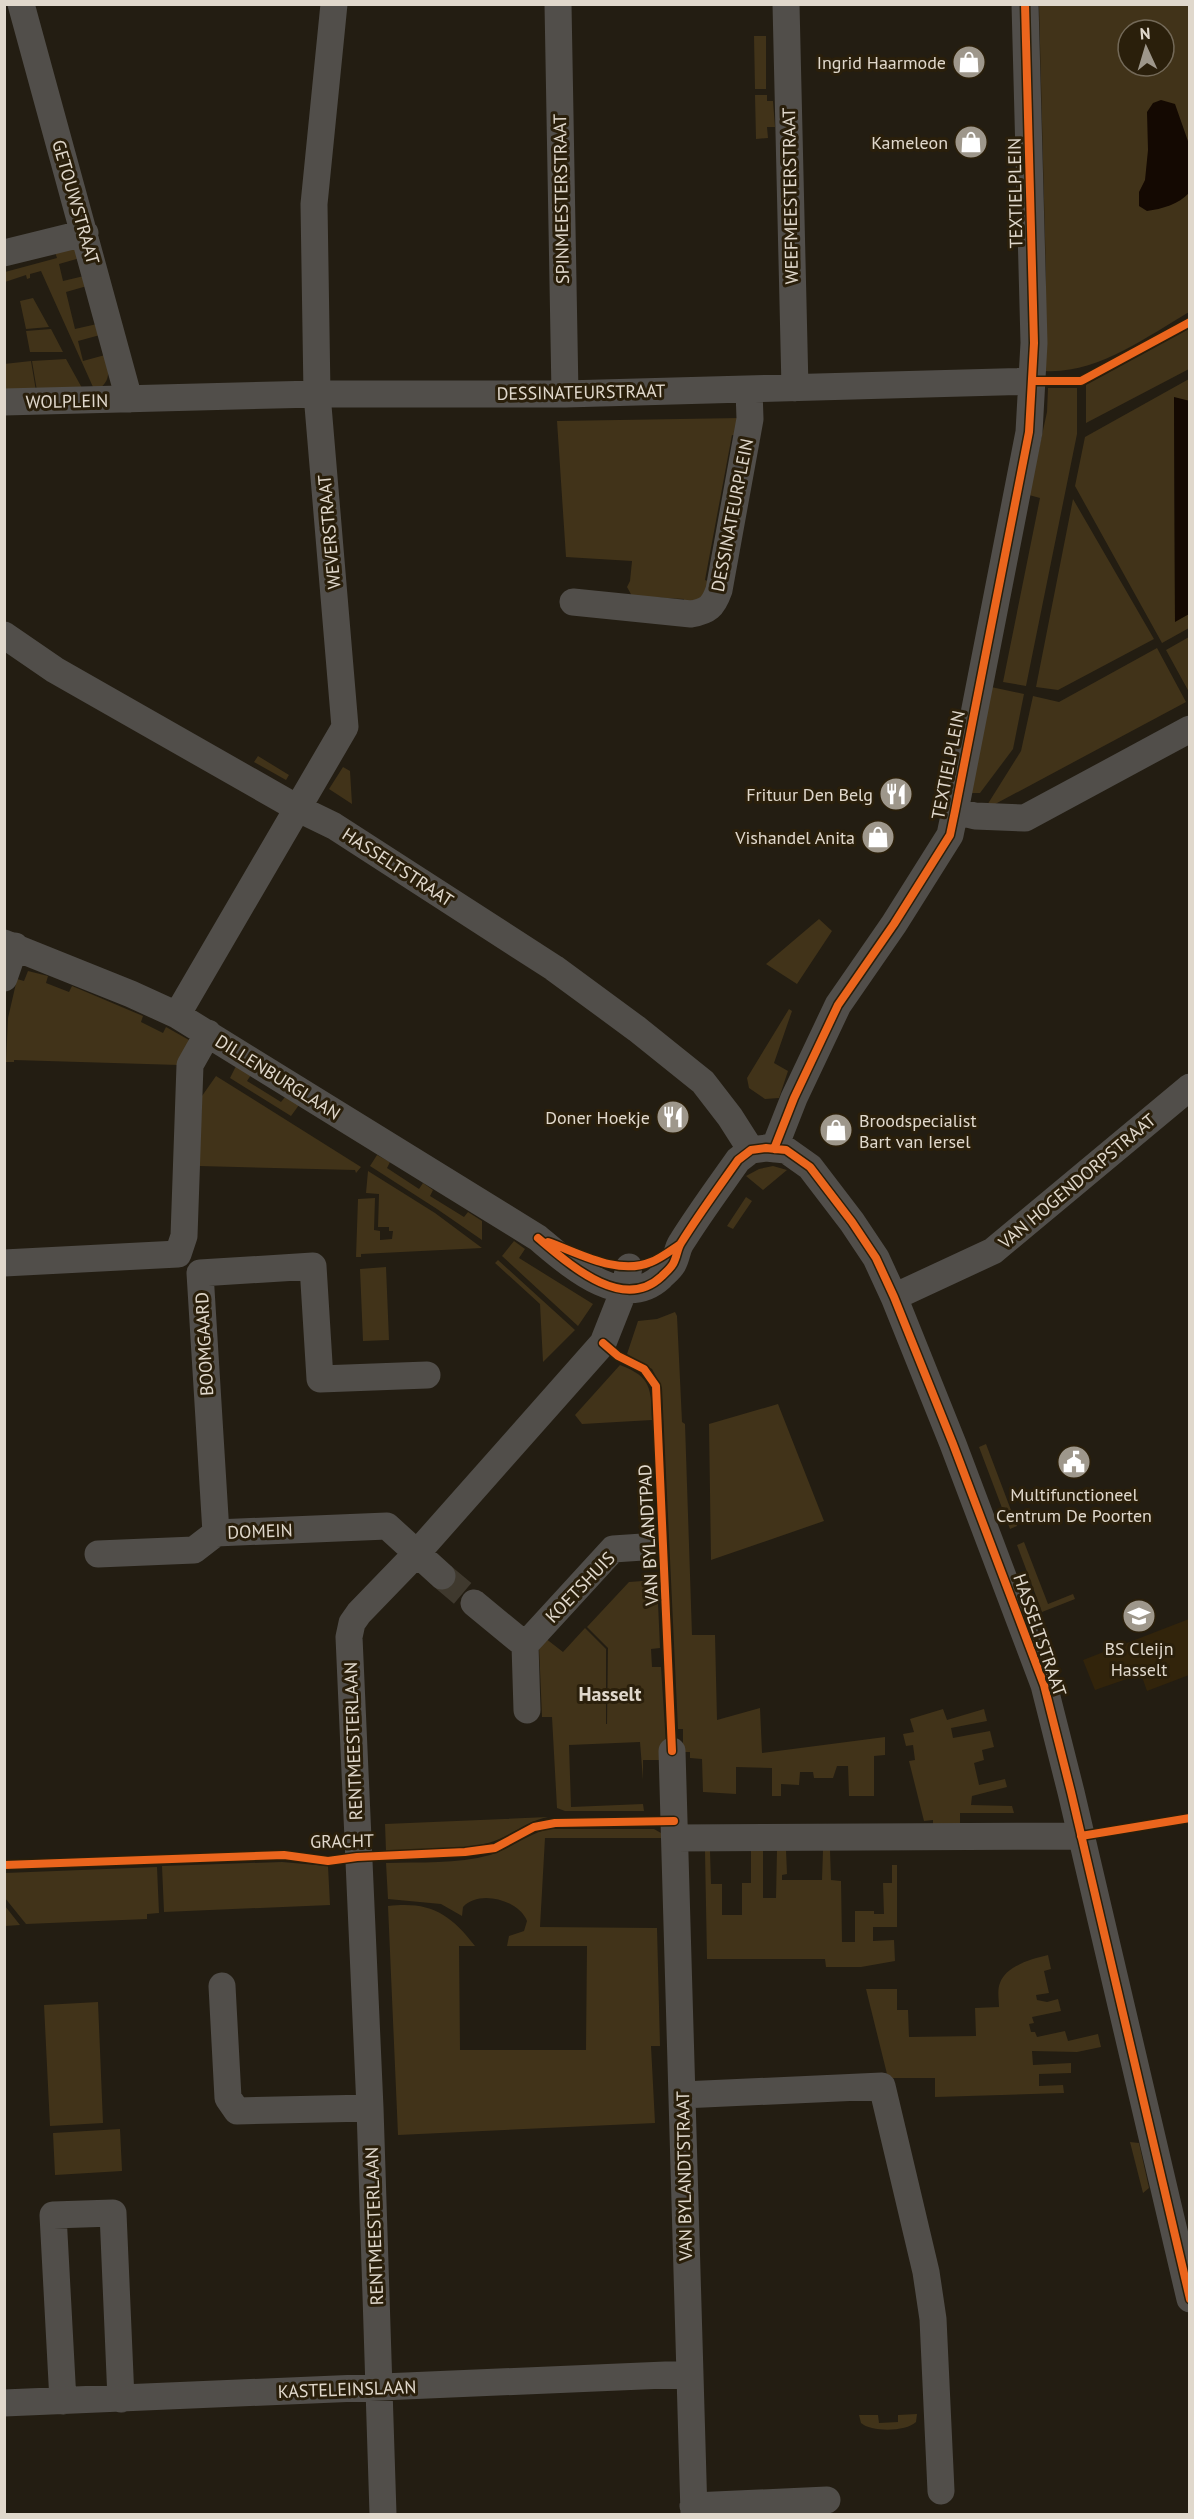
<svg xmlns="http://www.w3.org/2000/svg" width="1194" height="2519" viewBox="0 0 1194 2519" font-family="'PT Sans',sans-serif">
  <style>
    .built { fill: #32240b }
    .green { fill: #413319; fill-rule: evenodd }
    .water { fill: #140902 }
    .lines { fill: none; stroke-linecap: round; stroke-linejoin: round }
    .minor-tunnel { stroke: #3f392e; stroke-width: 27; stroke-dasharray: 27 14; stroke-linecap: butt }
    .minor { stroke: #514e4a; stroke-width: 27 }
    .cycleway-casing { stroke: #2a1f0b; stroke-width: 11 }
    .cycleway { stroke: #eb651d; stroke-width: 8 }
    .labels { text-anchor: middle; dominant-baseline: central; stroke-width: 6; stroke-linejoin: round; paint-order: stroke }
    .poi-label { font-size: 18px; fill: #e0d8cc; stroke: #2a1f0b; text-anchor: end }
    .street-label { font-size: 18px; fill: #e0d8cc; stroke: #2a1f0b }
    .neighbourhood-label { font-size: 20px; font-weight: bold; fill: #e0d8cc; stroke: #2a1f0b }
  </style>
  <rect width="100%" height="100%" fill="#231d12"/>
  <path class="built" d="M1189,1619V1675L1147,1691L1141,1674L1095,1690L1083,1660Z"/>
  <path class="green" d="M1039,5H1189V312C1146,337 1098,374 1045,371L1046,275ZM1128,30H1164V66H1128Z
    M754,36H766V89H755Z
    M755,95H767V101H773L775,127H767L768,138L756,139Z
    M68,246L76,250L80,258L59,264L63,281L84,276L87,286L66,292L75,329L97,324L100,335L78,341L83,361L105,355C108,368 112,379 100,388L93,387L41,271L30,274V278L27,279L26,275L5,282V272L57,258L54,249Z
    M33,298L49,327L26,329L20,301Z
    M51,329L63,352H30L26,331Z
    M1189,329V369L1086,423V385Z
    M66,359L82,388L37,391L32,361Z
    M31,361L36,391L5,392L4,364Z
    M1189,379V401L1174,398L1175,621L1189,614V628L1162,643L1075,486L1085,437Z
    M1048,388H1077V434L1026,686L1003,682L1040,498L1029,495L1047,412Z
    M741,418L738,436L732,435L705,580L710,582L704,598L684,605V599L632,596L627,587L630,581L632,561L566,557L557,421Z
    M1073,499L1154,639L1058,690L1036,687Z
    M1189,637V692L1166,650Z
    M1157,648L1186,702L984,810L1021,751L1033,696L1059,702Z
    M991,687L1024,694L1013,749L980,793H971Z
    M258,756L289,775L286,780L254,762Z
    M343,767L350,771L352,804L329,789Z
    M819,919L832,931L797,984L766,964Z
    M28,971L48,976L46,983L69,992L72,986L143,1016L141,1022L163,1033L166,1027L189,1040L179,1065L14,1060V1062H6L8,1018L17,979L24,981Z
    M789,1009L792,1011L774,1063L788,1071L779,1098L765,1099L749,1088L747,1078Z
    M236,1066L251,1075L247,1081L281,1102L285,1097L299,1105L291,1116L230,1078Z
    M216,1076L361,1167L356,1173L355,1170L199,1166L202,1096Z
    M377,1155L390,1162L387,1168L419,1189L423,1183L433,1190L430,1196L464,1217L468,1212L482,1221V1240L437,1209L370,1166Z
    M773,1166L787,1170L763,1190L746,1176L759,1169Z
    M368,1171L435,1213L482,1248L361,1254V1257H356L358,1199L375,1198L374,1230L380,1231V1240L392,1239L393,1231H389V1227H378L379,1194L366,1193Z
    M746,1197L752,1201L733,1229L727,1226Z
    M514,1241L525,1249L519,1258L593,1304L578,1326L502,1256Z
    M498,1260L575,1330L543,1362L540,1304L495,1263Z
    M386,1267L389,1340L363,1341L360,1269Z
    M675,1312L677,1316L682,1422L685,1424L692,1635H715L717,1720L760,1708L762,1753L885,1737V1755L874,1756V1796H849L848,1766H837L833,1778H814L813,1772H800L799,1785L781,1784V1796H772V1768L736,1767V1794L703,1792L702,1759L690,1758V1752H683V1729H678L662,1388L652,1369L627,1354L638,1321L657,1319Z
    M620,1365C652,1377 651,1389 652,1420L582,1424L575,1415Z
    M778,1404L824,1521L711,1560L709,1424Z
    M986,1444L1017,1526L1010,1529L979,1447Z
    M1024,1542L1048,1604L1073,1594L1075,1599L1042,1612L1017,1545Z
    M657,1580L660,1648L651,1649L652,1667H661L667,1760H643V1780L640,1742L569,1745L571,1807L643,1804L644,1811H565L557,1808L552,1717H542L539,1645L545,1638L563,1652L585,1628L606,1649V1724H607L608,1648L587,1627L629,1582Z
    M943,1709L947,1720L984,1709L987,1721L951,1728L953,1738L990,1731L994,1747L982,1750L984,1760L974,1763L979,1785L1005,1779L1007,1787L972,1796L971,1805L1012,1806L1014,1813H960V1829L933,1827V1820L924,1821L909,1761L915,1760L913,1745L906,1746L903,1734L914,1732L910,1719Z
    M548,1817C526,1821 510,1837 488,1843C456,1852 419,1849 386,1851L385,1824Z
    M550,1829H654L661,1833L663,1838H545L540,1927L657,1928L660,2046H651L655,2123L398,2135L388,1906C429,1901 450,1913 475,1946H459L460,2050H586L587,1946H507L509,1936L524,1931L527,1921C519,1900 479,1889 463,1907L462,1916L441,1904L388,1899L386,1863C420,1862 457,1864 490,1855C511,1849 528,1833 550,1829Z
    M751,1850H763V1898H776L777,1850H786L787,1874L782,1875V1880H822L823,1850H830L831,1880L841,1881L842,1942H855V1911H874V1914H884L883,1883H892V1865H897V1927H873V1941L894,1940L895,1961L861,1967H826L825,1959H707L705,1851H710L711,1884H722V1915H742V1883H751Z
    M282,1862L328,1866L330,1905L164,1912L162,1866Z
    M157,1867L159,1913L147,1914V1919L26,1924L5,1898V1873Z
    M5,1906L20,1925L5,1926Z
    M1048,1955L1051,1969L1044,1971L1049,1993L1036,1995L1037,2000L1047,2002L1058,1999L1061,2011L1032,2017L1034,2023L1029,2024L1031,2032H1035L1037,2037L1065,2031L1068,2041L1098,2034L1101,2047L1077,2052L1032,2051L1033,2065L1071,2063V2073L1039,2074V2086L1063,2085L1064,2093L935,2097V2078H888L866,1989H897V2010H908L909,2037L976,2036L975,2008L999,2007C999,2000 997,1990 1000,1983C1006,1966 1031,1959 1048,1955Z
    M98,2002L103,2123L50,2126L44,2005Z
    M120,2129L122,2171L55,2175L53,2133Z
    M1130,2142L1139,2143L1149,2188L1143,2193Z
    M917,2414L916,2422C906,2432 871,2432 861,2423L859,2415H878L879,2423L898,2422V2415Z"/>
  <path class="water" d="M1161,100L1175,104L1189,144V193C1179,204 1162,209 1147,211L1139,206V192L1145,180L1148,150L1147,112L1153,103Z
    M1174,397L1190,401L1189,614L1175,622Z"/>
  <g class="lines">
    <path class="minor-tunnel" d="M442,1576L474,1603"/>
    <path class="minor" d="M21,4L129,399
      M558,4L565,394
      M786,4L795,388
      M4,253L85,233
      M4,402L317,394H565L1032,381
      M573,602L691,614C708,611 713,607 719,590L750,419L749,390
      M4,635L55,670L299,809L334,826L554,968L637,1029L703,1082L730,1117L751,1150
      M955,811L975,816L1025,818L1190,729
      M4,943L131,994L177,1015L538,1238C568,1263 622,1313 661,1277C665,1273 670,1269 673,1264C677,1257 677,1249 681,1243C699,1214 719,1187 738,1160L751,1150L766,1148L786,1150L810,1167L852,1222L876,1258L894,1297L953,1444L1044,1685L1071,1792L1190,2299
      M4,978L15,946
      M177,1015L345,727L317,394L314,204L334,4
      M774,1149L794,1098L838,1005L894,924L950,835L955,811L1029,432L1034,343L1025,4
      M4,1263L178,1254L184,1236L190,1065L208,1033
      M894,1297L993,1251L1190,1087
      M216,1533L200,1273L313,1266L320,1379L427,1375
      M98,1554L194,1550L216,1533L387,1526L442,1576
      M474,1603L525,1645
      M527,1710L525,1645L613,1549L643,1547
      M672,1751L694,2514
      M675,1838L1081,1836
      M222,1986L228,2098L237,2111L370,2108
      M682,2095L882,2086L926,2272L933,2319L941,2491
      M63,2401L53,2215L113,2213L121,2399
      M4,2403L689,2374
      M693,2506L827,2500
      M383,2514L370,2108L349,1637L352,1623L359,1613L417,1553L603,1343L624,1290L629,1267"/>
    <g class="cycleway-casing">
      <path id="cycleway" d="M1032,381H1081L1190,322
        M774,1149L794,1098L838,1005L894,924L950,835L955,811L1029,432L1034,343L1025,4
        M538,1238C568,1263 622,1313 661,1277C665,1273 670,1269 673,1264C677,1257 677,1249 681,1243C699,1214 719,1187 738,1160L751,1150L766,1148L786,1150L810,1167L852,1222L876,1258L894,1297L953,1444L1044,1685L1071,1792L1190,2299
        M548,1242C579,1253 618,1276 651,1262C661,1258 670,1251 679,1245
        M603,1343L618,1356L644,1369L656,1386L672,1751
        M1081,1836L1190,1818
        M4,1865L284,1855L328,1861L357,1857L465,1852L495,1848L534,1827L555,1823L674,1821"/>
    </g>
    <use href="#cycleway" class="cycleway"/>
  </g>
  <defs>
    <g id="shop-disc" transform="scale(1.725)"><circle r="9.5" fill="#9e978b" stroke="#2a1f0b"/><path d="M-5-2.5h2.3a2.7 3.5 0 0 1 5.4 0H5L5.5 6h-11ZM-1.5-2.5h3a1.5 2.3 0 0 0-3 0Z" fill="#fff"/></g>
    <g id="restaurant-disc" transform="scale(1.725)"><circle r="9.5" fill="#9e978b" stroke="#2a1f0b"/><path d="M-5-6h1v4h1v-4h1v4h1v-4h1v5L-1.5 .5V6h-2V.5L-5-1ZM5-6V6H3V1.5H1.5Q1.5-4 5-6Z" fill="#fff"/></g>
    <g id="civic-disc" transform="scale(1.725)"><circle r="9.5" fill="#9e978b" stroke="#2a1f0b"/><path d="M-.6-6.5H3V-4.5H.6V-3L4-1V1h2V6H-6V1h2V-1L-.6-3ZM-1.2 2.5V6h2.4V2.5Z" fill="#fff"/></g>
    <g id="school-disc" transform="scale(1.725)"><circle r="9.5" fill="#9e978b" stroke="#2a1f0b"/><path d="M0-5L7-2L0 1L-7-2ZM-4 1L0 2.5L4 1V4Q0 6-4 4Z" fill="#fff"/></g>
  </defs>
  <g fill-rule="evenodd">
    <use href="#shop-disc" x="969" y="62"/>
    <use href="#shop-disc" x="971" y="142"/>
    <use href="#restaurant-disc" x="896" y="794"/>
    <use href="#shop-disc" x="878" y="837"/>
    <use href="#restaurant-disc" x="673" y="1117"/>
    <use href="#shop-disc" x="836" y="1130"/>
    <use href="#civic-disc" x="1074" y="1462"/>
    <use href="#school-disc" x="1139" y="1616"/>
  </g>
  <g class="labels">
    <g class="poi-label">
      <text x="946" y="62">Ingrid Haarmode</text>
      <text x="948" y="142">Kameleon</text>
      <text x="873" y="794">Frituur Den Belg</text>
      <text x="855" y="837">Vishandel Anita</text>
      <text x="650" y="1117">Doner Hoekje</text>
      <text x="859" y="1120" text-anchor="start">Broodspecialist<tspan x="859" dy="21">Bart van Iersel</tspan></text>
      <text x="1074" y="1494" text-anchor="middle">Multifunctioneel<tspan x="1074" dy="21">Centrum De Poorten</tspan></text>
      <text x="1139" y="1648" text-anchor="middle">BS Cleijn<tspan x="1139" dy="21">Hasselt</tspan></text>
    </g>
    <g class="street-label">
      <text transform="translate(1015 193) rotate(-91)">TEXTIELPLEIN</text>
      <text transform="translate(790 196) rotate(-91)">WEEFMEESTERSTRAAT</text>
      <text transform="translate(561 199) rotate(-91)">SPINMEESTERSTRAAT</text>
      <text transform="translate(76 202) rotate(74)">GETOUWSTRAAT</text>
      <text transform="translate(581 392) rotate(-1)">DESSINATEURSTRAAT</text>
      <text transform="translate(67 401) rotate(-1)">WOLPLEIN</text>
      <text transform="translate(732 515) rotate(-79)">DESSINATEURPLEIN</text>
      <text transform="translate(329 532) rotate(-95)">WEVERSTRAAT</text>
      <text transform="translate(948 765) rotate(-79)">TEXTIELPLEIN</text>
      <text transform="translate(398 867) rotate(33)">HASSELTSTRAAT</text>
      <text transform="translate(278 1077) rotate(32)">DILLENBURGLAAN</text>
      <text transform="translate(1077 1181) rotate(-40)">VAN HOGENDORPSTRAAT</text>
      <text transform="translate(204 1344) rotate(-93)">BOOMGAARD</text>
      <text transform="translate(260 1531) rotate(-2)">DOMEIN</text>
      <text transform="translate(648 1535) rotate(-93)">VAN BYLANDTPAD</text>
      <text transform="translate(580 1587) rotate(-46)">KOETSHUIS</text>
      <text transform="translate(1040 1635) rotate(71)">HASSELTSTRAAT</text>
      <text transform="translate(353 1741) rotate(-92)">RENTMEESTERLAAN</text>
      <text transform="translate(342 1841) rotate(-1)">GRACHT</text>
      <text transform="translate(684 2176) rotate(-91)">VAN BYLANDTSTRAAT</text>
      <text transform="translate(374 2226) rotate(-92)">RENTMEESTERLAAN</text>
      <text transform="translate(347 2389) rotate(-2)">KASTELEINSLAAN</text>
    </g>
    <g class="neighbourhood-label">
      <text x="610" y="1694">Hasselt</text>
    </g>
  </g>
  <rect width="1194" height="2519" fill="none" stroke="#e0d8cc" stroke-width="12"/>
  <g transform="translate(1146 48) rotate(356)"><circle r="28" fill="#2a1f0b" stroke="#736958" stroke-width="1.5"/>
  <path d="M0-4.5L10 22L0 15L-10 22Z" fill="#9e978b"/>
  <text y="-9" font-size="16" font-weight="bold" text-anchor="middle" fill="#e0d8cc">N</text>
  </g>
</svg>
